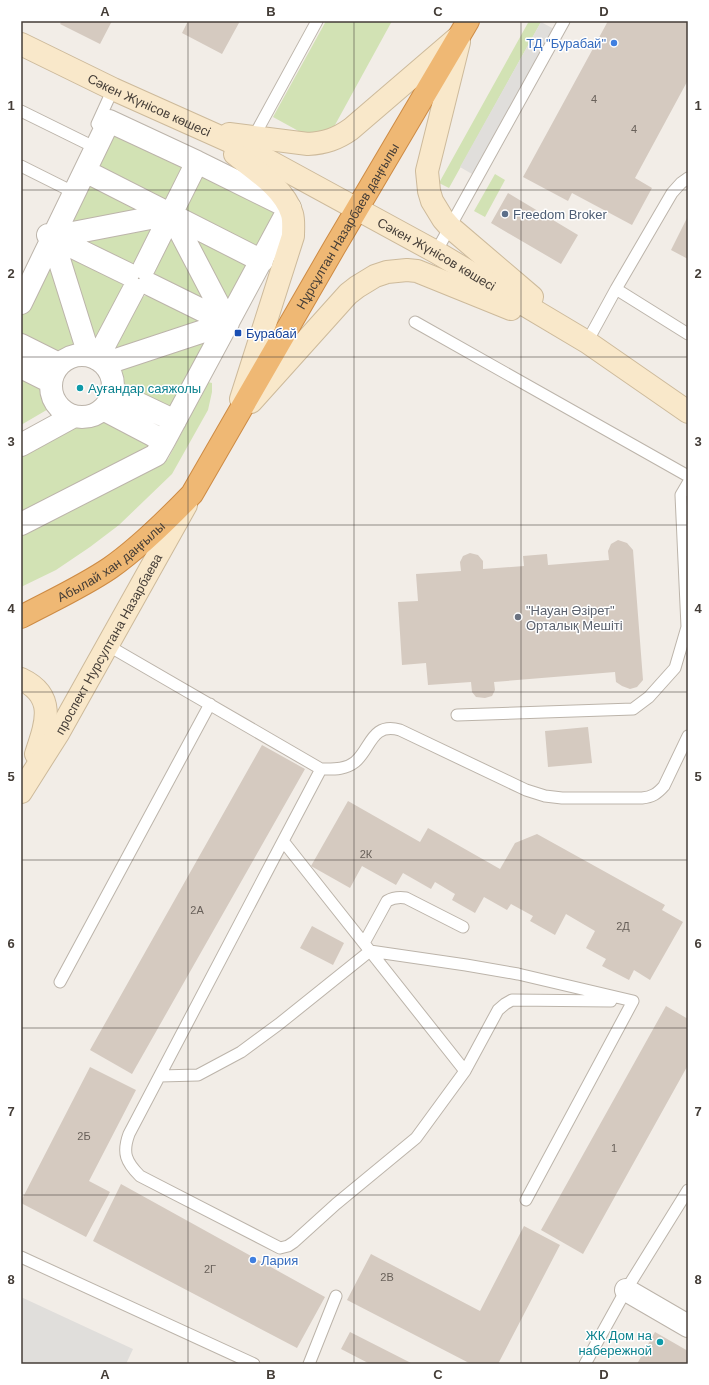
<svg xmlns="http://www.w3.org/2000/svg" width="709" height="1385" viewBox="0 0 709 1385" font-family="Helvetica,sans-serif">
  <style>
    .green { fill: #d2e2b4 }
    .parking { fill: #e0dedb }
    .building { fill: #d5cac0 }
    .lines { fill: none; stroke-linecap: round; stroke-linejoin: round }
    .lane-casing { stroke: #bcb4aa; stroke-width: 13 }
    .street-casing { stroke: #bcb4aa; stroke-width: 24 }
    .secondary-casing { stroke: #cdba9b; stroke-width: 24 }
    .highway-casing { stroke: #cd8b45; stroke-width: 24 }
    .lane { stroke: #fff; stroke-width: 11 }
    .street { stroke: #fff; stroke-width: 22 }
    .secondary { stroke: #f9e8ca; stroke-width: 22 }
    .highway { stroke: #efb874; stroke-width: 22 }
    .grid { fill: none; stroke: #443d37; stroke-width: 1; stroke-opacity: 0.55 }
    .shop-dot { fill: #3f7fe0; stroke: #fff; stroke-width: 1.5 }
    .service-dot { fill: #5c6f8a; stroke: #fff; stroke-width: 1.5 }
    .transit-dot { fill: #1a4fb4; stroke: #fff; stroke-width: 1.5 }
    .culture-dot { fill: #0f9aa8; stroke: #fff; stroke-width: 1.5 }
    .worship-dot { fill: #6b7280; stroke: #fff; stroke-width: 1.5 }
    .labels { text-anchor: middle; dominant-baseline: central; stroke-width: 3; stroke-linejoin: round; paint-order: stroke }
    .number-label { font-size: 11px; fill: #686059 }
    .shop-label { font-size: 13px; fill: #366cbe; stroke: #fff; text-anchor: end }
    .street-label { font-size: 13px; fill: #443d37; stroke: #fff }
    .service-label { font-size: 13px; fill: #4e5e75; stroke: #fff; text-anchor: start }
    .transit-label { font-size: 13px; fill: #164399; stroke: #fff; text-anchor: start }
    .culture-label { font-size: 13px; fill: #0d838f; stroke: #fff; text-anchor: start }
    .worship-label { font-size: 13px; fill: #5b616d; stroke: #fff; text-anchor: start }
    .neatline { fill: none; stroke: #443d37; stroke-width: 1.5 }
    .grid-label { font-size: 13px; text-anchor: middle; font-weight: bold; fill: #443d37 }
  </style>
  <rect width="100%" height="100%" fill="#f2ede7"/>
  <path class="green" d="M326,21H392L324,145L273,117Z
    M529,21L541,22L449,188L439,183Z
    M113,127L186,163L166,206L92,171Z
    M202,169L278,208L261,256L179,213Z
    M495,174L505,180L485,217L474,211Z
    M88,181L153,212L62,232Z
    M159,219L139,262L132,263L126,267L67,239Z
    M184,226L256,265L228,316Z
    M173,227L215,311L156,278L153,269Z
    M62,247L121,281L124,289L95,346Z
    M52,251L79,344L68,346L58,352L21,340V313Z
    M147,295L210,319L109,354L142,297Z
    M221,330L174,416L122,389V381L119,368Z
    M21,374L42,385L44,397L50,408L21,425Z
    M208,382L212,383V392L208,410L172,474L119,525L90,547L56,570L21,587V535L168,459Z
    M102,419L158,445L21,517V450L79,424H87Z"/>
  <path class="parking" d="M541,22L554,29L472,174L460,167Z
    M21,1297L133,1349L126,1364H21Z"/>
  <path class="building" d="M62,21H112L100,44L60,24Z
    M188,21H240L222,54L182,33Z
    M608,21H688V80L635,178L652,188L632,225L572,193L568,201L523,177Z
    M508,193L578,235L561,264L491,223Z
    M688,216V259L671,250Z
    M618,540L627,543L633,550L643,680L637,687L630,689L622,686L616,682L615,672L494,682L495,690L492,696L485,698L476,697L472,692L471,682L428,685L426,663L402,665L398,602L418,601L416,574L461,571L460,562L463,556L470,553L478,555L483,561V569L524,566L523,556L547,554L548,565L609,560L608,551L611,544Z
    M588,727L592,763L548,767L545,731Z
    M262,745L305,769L132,1074L90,1050Z
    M348,801L420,842L428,828L500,869L515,843L537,834L665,905L662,910L683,922L650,980L634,970L629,980L602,966L606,959L586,948L595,931L566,914L555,935L530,921L533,916L511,904L507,910L484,897L475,913L452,900L455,894L435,882L431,889L403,873L396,885L362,866L350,888L311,866Z
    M312,926L344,943L333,965L300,948Z
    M666,1006L688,1019V1065L583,1254L541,1230Z
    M90,1067L136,1090L89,1181L110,1192L86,1237L21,1203V1201Z
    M121,1184L325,1297L297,1348L93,1241Z
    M524,1226L560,1245L498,1364H471L347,1300L371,1254L480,1311Z
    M350,1332L413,1364H370L341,1349Z
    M655,1332L688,1351V1364H637Z"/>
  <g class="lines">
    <g class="lane-casing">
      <path id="lane" d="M21,111L88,144
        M97,124L113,89
        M252,140L317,21
        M21,166L67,189
        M436,252L564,21
        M616,289L688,334
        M415,322L688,476
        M587,342L616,289L672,193L681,183L688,178
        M107,645L321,769L283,841L465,1071L416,1138L336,1204L294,1242L288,1246L280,1248L140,1176C126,1162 122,1153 129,1134L283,841
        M457,715L633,709L649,697L675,668L687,627L681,495L688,483
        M321,769C333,769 345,770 355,762C371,749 371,722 400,730L526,790L545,796L562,798H642C652,797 657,794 664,786L688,736
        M364,943L387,901C394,897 399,897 406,898L463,927
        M60,982L210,704
        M465,1071L498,1010L505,1004L512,1000L611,1001
        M160,1076L198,1075L241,1052L279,1024L370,951L466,965L518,974L633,1001
        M526,1200L633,1001
        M21,1257L254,1364
        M309,1364L336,1296
        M585,1364L626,1290L688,1190"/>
    </g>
    <g class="street-casing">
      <path id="street" d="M85,171L262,261
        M48,235L128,274
        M144,268L197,162
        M149,284L228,323
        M21,303L109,121L197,162L290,208
        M21,345L59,364
        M89,355L52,237L171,214L228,323L104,364
        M51 386a31 31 0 1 1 62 0a31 31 0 1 1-62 0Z
        M97,359L134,289
        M21,367L51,382
        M112,391L175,421
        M103,409L164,441L284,218
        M21,445L74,416
        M21,524L156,455L164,441
        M626,1290L688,1326"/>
    </g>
    <g class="secondary-casing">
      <g id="secondary">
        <path d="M459,42L427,171L429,191L432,201L443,219L450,227L532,297"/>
        <path id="s1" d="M21,44L113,89L247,149L436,252L587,342L688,412"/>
        <path d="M229,134L308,144C325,143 337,139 351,129L457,38"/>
        <path d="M235,154C255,170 285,189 292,214C294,221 293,229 293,236L241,399"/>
        <path d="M251,402L348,294L357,287L375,276L387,272L407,270L417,271L511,309"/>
        <path d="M21,679C57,696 46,724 36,754"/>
        <path id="s2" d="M21,792L59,732L186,505"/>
      </g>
    </g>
    <g class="highway-casing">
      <g id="highway">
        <path id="s3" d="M21,617C51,601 82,587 110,568C140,547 167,520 192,494L334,248L468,21"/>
      </g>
    </g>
    <use href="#lane" class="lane"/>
    <use href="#street" class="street"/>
    <use href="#secondary" class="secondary"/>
    <use href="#highway" class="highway"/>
  </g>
  <path class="grid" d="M188,21V1364M354,21V1364M521,21V1364M21,190H688M21,357H688M21,525H688M21,692H688M21,860H688M21,1028H688M21,1195H688"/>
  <g class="shop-dot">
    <circle cx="614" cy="43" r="4"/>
    <circle cx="253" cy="1260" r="4"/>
  </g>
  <circle class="service-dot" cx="505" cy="214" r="4"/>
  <rect class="transit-dot" x="234" y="329" width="8" height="8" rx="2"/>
  <g class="culture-dot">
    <circle cx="80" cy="388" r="4"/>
    <circle cx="660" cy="1342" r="4"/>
  </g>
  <circle class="worship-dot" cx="518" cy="617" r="4"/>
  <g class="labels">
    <g class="number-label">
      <text x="594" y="99">4</text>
      <text x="634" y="129">4</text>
      <text x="366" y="854">2К</text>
      <text x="197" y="910">2А</text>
      <text x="623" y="926">2Д</text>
      <text x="84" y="1136">2Б</text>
      <text x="614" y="1148">1</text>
      <text x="210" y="1269">2Г</text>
      <text x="387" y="1277">2В</text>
    </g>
    <g class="shop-label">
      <text x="606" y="43">ТД "Бурабай"</text>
      <text x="261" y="1260" text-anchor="start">Лария</text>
    </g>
    <g class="street-label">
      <text stroke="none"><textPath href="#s1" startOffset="142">Сәкен Жүнісов көшесі</textPath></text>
      <text stroke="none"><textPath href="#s3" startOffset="522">Нұрсұлтан Назарбаев даңғылы</textPath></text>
      <text stroke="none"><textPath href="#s1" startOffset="466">Сәкен Жүнісов көшесі</textPath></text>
      <text stroke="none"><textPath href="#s3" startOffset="106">Абылай хан даңғылы</textPath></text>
      <text stroke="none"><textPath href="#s2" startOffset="172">проспект Нурсултана Назарбаева</textPath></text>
    </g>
    <g class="service-label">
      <text x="513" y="214">Freedom Broker</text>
    </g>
    <g class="transit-label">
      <text x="246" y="333">Бурабай</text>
    </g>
    <g class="culture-label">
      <text x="88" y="388">Ауғандар саяжолы</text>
      <text x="652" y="1335" text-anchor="end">ЖК Дом на<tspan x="652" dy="15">набережной</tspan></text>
    </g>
    <g class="worship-label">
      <text x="526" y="610">"Науан Әзірет"<tspan x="526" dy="15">Орталық Мешіті</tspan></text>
    </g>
  </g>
  <rect width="709" height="1385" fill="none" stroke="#ffffff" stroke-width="44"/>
  <rect x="22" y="22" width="665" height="1341" class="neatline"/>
  <g class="grid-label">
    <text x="105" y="16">A</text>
    <text x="271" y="16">B</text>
    <text x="438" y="16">C</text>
    <text x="604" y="16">D</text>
    <text x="11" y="110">1</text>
    <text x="698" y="110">1</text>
    <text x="11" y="278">2</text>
    <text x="698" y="278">2</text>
    <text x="11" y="446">3</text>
    <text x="698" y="446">3</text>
    <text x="11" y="613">4</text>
    <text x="698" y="613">4</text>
    <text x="11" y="781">5</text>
    <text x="698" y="781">5</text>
    <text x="11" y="948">6</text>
    <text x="698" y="948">6</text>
    <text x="11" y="1116">7</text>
    <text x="698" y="1116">7</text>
    <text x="11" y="1284">8</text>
    <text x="698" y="1284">8</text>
    <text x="105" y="1379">A</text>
    <text x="271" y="1379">B</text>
    <text x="438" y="1379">C</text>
    <text x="604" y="1379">D</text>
  </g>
</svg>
